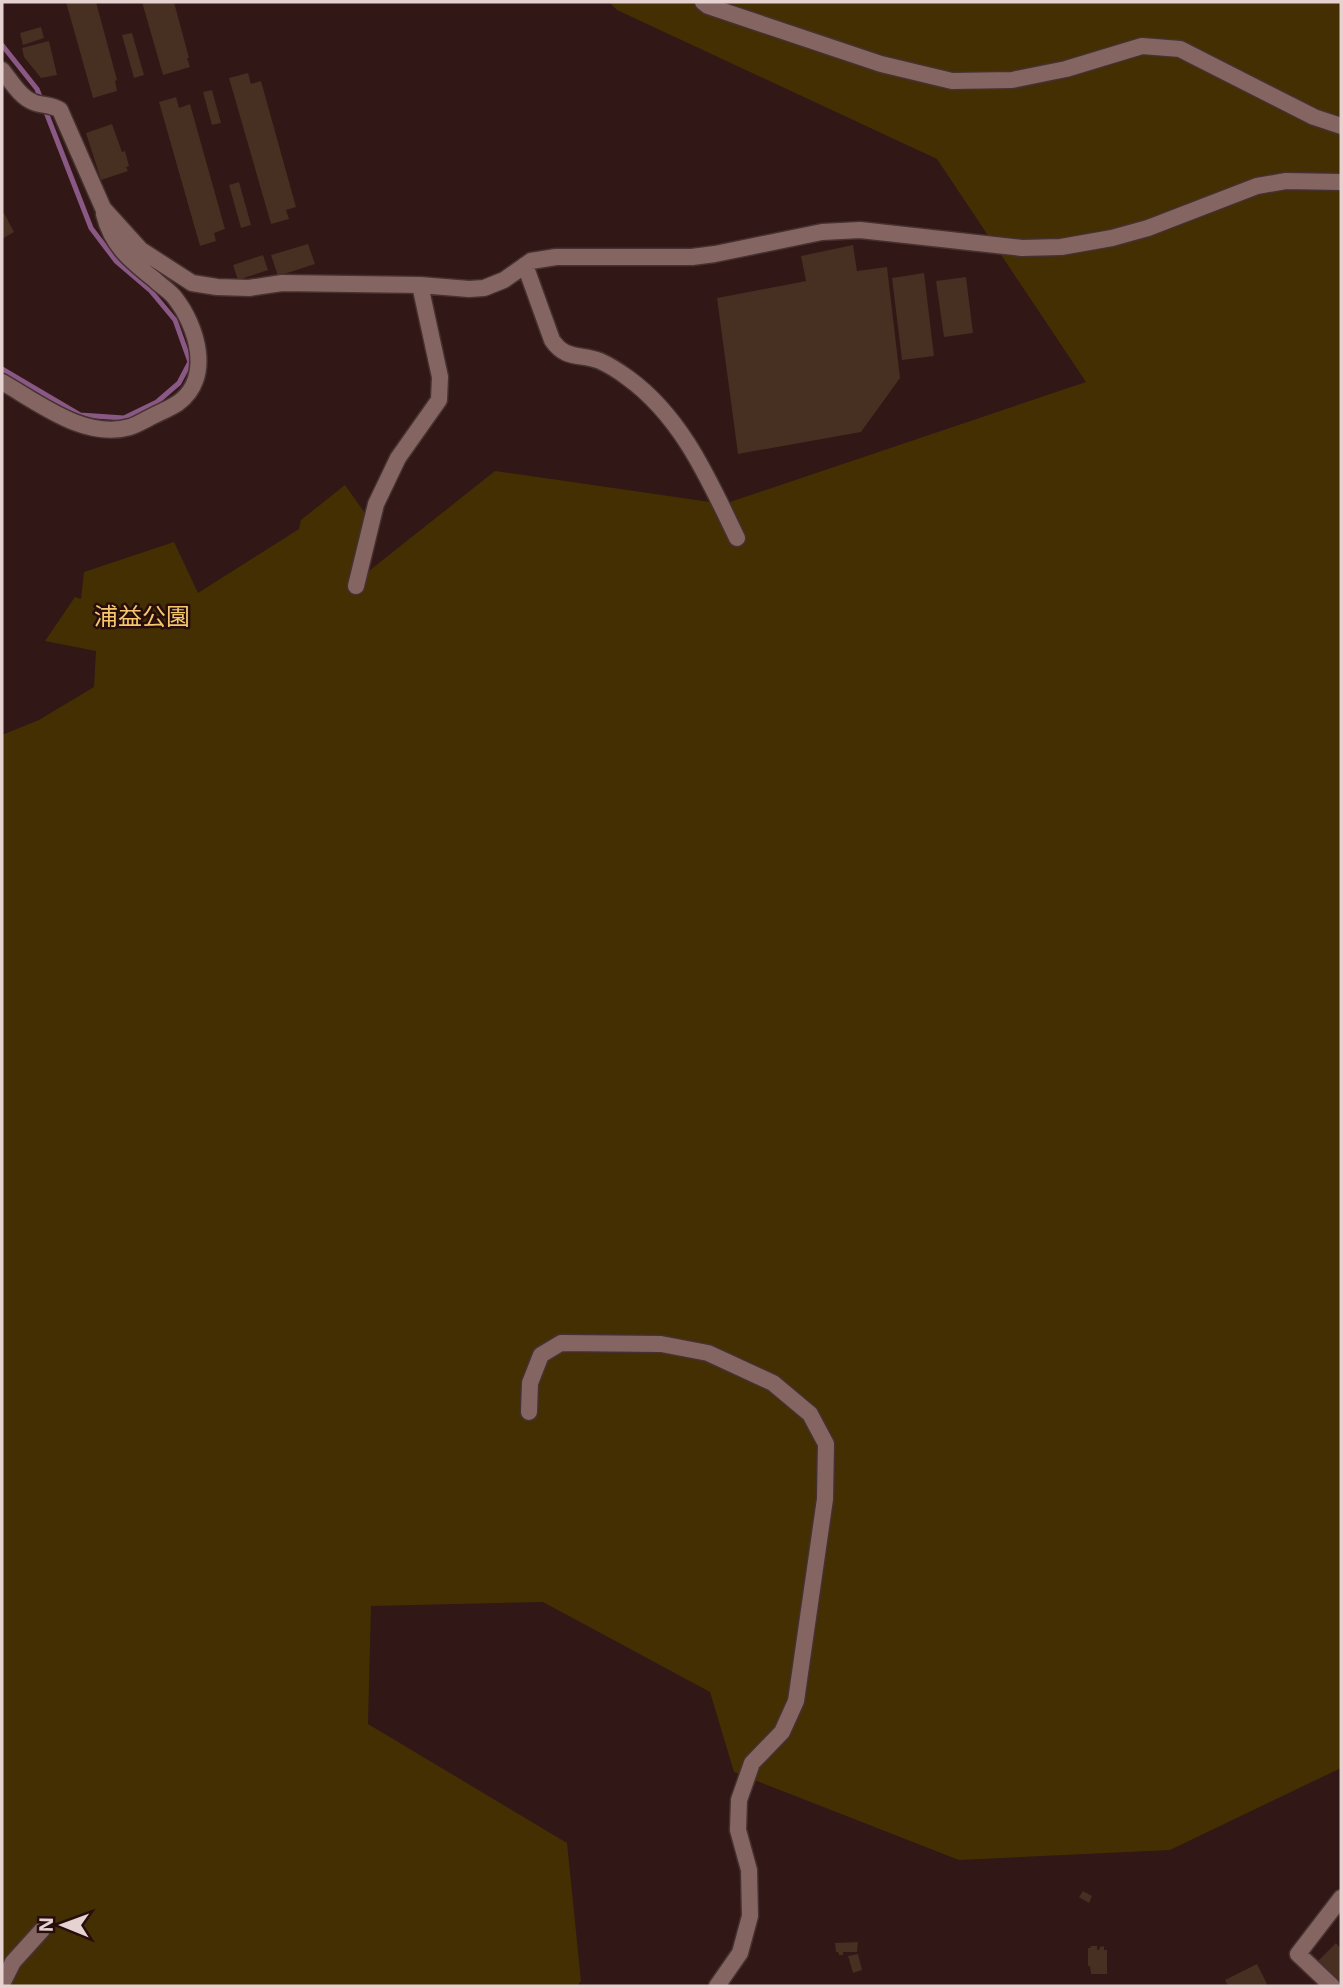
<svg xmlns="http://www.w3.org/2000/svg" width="1343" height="1988" viewBox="0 0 1343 1988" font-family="'Noto Sans','Noto Sans JP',sans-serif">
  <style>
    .green { fill: #442f03 }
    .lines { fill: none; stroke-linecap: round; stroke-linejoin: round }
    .stream { stroke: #895885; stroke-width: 5 }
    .building { fill: #472f21 }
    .minor-casing { stroke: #453130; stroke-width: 19 }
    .minor { stroke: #856562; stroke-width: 16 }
    .labels { text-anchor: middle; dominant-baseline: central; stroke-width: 5; stroke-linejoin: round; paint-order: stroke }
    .park-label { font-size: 24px; fill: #f6c66d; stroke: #270e0d }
  </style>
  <rect width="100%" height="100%" fill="#311715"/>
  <path class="green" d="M609,2H1341V1768L1170,1850L959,1860L734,1772L710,1692L543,1602L371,1606L368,1724L567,1843L581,1981L577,1986H2V735L39,720L94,687L96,651L45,641L75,597L81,599L84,572L174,542L198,593L299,529L301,520L345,485L367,516L350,586L495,471L724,504L1086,382L937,159L617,10Z"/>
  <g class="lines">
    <path class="stream" d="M2,45L37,89L91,228L116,261L150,290L175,320L190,362L179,383L157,402L124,418L80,415L2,369"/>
  </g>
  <path class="building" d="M66,2H96L117,80L115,81L117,91L93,98Z
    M142,2H174L189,58H187L190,67L163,75Z
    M41,27L44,38L23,45L20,33Z
    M132,33L144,75L134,78L122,35Z
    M49,41L57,75L41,78L24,57L22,48Z
    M248,73L251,84L261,81L296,207L286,210L289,219L271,224L229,78Z
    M212,90L221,123L212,125L203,92Z
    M176,97L179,108L190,104L225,229L214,233L216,241L200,246L159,102Z
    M112,124L122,152L125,151L129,166L126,167L128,171L101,180L86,133Z
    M239,182L251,225L241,228L229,185Z
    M4,213L14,232L2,239V214Z
    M308,244L315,264L278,276L271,255Z
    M853,245L857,271L887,267L900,378L861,432L738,454L717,298L806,281L801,256Z
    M263,255L268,270L238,280L233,265Z
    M924,273L934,356L902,360L892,278Z
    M966,277L973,333L944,337L936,281Z
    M1083,1891L1092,1896L1089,1903L1079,1897Z
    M858,1942L857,1952H843V1955H839L838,1952H836L835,1943Z
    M1336,1943L1341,1949V1985L1318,1961Z
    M1090,1946H1097V1950H1099L1100,1947L1104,1946V1950H1107V1974H1091L1090,1966H1088V1948H1091Z
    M858,1954L862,1970L853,1973L848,1956Z
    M1257,1964L1267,1984L1263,1986H1228L1225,1980Z"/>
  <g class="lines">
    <g class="minor-casing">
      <path id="minor" d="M703,2L708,6L881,64L952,81L1012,80L1066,69L1142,46L1180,49L1314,117L1341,126
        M2,70C11,81 20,97 33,102C42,106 51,104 60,110L103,208L141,250L192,283L217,287L249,288L282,283L420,285L469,289L484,288L504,280L531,261L556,257H692L715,254L822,232L860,230L1022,248L1061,247L1112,238L1148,228L1257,186L1286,181L1341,182
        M525,265L552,340C566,361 581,353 600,361C609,365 620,372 628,378C682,417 709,480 737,538
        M2,382C39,403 85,440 130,427C136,425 143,421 149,418C158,413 169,409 178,403C213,378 197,326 175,298C170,291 161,286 155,280C130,260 112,246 104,214
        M356,586L376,504L398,458L439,400L440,377L420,285
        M529,1412L530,1383L541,1355L561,1343L661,1344L708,1353L773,1383L810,1414L826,1444L825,1499L796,1701L782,1732L752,1763L739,1800L738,1830L749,1870L750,1916L740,1953L717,1986
        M2,1984L13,1962L42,1930
        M1332,1986L1298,1954L1341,1898"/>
    </g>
    <use href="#minor" class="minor"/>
  </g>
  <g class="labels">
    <g class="park-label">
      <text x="142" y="615">浦益公園</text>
    </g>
  </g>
  <rect width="1343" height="1988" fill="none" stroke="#e6d3d1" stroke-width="7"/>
  <g transform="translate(63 1925) rotate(271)" stroke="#270e0d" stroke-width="5" paint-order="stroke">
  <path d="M0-5L12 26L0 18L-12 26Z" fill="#e6d3d1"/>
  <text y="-10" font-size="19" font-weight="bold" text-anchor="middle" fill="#e6d3d1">N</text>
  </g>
</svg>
